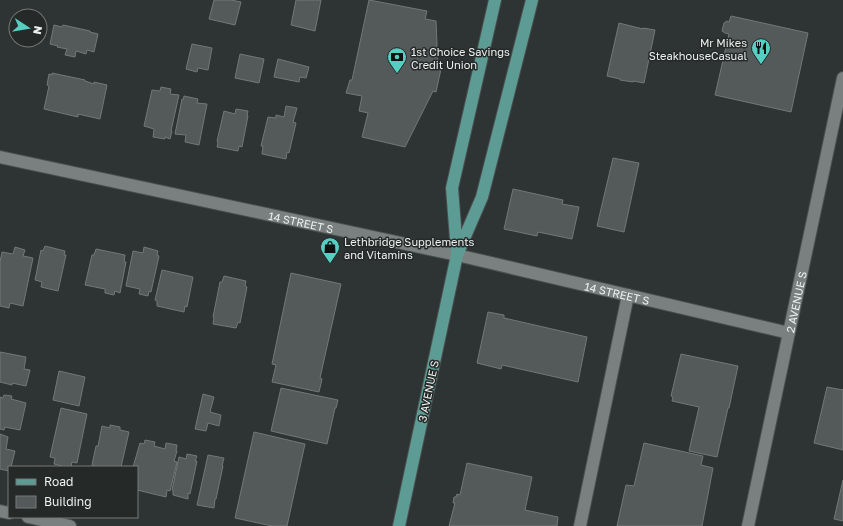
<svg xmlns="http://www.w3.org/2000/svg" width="843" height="526" viewBox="0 0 843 526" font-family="'Golos Text',sans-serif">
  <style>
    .building { fill: #545a5a; stroke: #717877 }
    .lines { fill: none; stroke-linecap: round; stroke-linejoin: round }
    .minor-casing { stroke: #4a4f4e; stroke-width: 14 }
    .major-casing { stroke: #4a4f4e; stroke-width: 14 }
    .minor { stroke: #79807f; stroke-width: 12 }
    .major { stroke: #5d9c95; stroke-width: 12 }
    .labels { text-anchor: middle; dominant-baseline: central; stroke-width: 3; stroke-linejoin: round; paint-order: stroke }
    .poi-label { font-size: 11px; fill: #edf1f0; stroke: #252a29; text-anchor: start }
    .street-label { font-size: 11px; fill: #edf1f0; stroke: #252a29 }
  </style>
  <rect width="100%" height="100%" fill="#2e3433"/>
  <path class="building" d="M214,0H231L241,2L235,25L209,19Z
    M296,0H321L315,31L291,25Z
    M369,0L427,11L425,19L436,21L438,68L441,69L436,92L433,91L405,147L362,137L368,113L359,111L362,96L346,93L350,80H352Z
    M731,16L808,33L791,112L715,95L729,34L725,33L722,31L724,23L727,21L729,22Z
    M619,23L643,29V28L655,30L644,83L633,81V82L620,80V79L607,76Z
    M54,25L62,27L63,25L90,31V32L98,34L94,52L87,50L86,54L76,51L75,57L65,55L67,49L57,47L58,46L50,44Z
    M192,44L212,48L208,70L198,68L197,72L186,69Z
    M240,54L264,59L259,83L235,78Z
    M278,59L309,67L306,78L300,77L299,82L274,77Z
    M52,73L85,80V81L94,84V82L107,85L100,119L78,114V117L44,109L49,86L47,85L49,74L52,75Z
    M161,87L171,89L170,94L179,95L171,131H172L170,139L165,137V139L153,137L154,129L144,126L152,90L160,91Z
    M184,96L198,99L197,103L207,104L199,145L185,142L186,135L175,134L182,99L183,100Z
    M286,106L297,108L293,122L296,123L289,153L287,152L286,159L262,154L263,146H261L268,117L276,118V115L284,117Z
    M236,109L248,111L247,116H248L242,147L239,146L238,151L217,147L218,142L217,141L224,111L235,114Z
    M613,158L639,163L624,232L597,226Z
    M513,189L563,200L562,204L579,207L572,239L538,232L537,236L504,229Z
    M45,246L65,251L64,255H66L58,291L41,287L42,282L35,280L41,250L43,251Z
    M15,247L25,250L23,256L33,258L23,306L10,303L9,308L0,306V262L2,252L13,254Z
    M144,247L158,251L157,255L159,256L151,292L149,291L148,296L139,294L140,289L126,286L133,251L143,253Z
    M96,249L125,255L124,262H126L120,293L115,291L114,295L105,293V289L85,285L92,255H94Z
    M162,270L193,277L187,307L185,306L184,312L157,306V301L155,300Z
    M291,273L341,284L320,378L322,379L319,392L272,382L276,365L272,364Z
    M224,276L246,281L245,286L247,287L240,323L238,322L236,328L213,324L214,317H213L220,282H222Z
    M488,312L504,315V318L587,337L578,382L502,365L501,369L477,363Z
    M0,352L26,357L24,369L30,370L26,386L12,383V385L0,382Z
    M681,354L738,366L729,408H728L717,457L689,451L699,407L672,401L673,397L671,396Z
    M59,371L85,377L79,406L53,400Z
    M827,387L843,390V389V450L814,443Z
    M281,388L338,400L336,408H335L327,444L271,431Z
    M203,394L214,397L210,412L221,415L219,426L208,423L206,431L195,429Z
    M4,395L12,396L11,399L26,403L20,430L5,427L4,430L0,429V397L3,398Z
    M61,408L87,414L77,463L72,462L71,467H66L54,464L55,458L50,457Z
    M110,425L120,427V430L129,432L121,467H94L95,466L92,465L96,446H98L102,426L110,428Z
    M254,432L305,444L287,526H272L235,518Z
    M0,434L8,437L6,449L15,451L11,467H9V471L0,469Z
    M145,440L155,442L154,446L165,449L166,443L177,445L176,451H177L174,461L177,462L170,491L167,490L166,497L137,490V467H133L140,443L144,444Z
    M644,443L703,456L701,465L713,468L702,526H617L626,485L634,486Z
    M187,454L197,456L195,461H197L190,494L188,493V499L173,495V490H172L179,457L186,459Z
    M208,455L224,458L222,466H223L216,499H215L214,508L197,505Z
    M467,463L532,477L525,510L558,517L557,526H449L455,503H453L454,497H456L457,494L460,495Z
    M843,480V521L834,519Z"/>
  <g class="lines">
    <g class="minor-casing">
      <g id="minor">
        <path id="s1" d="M0,157L457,255L789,333"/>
        <path d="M0,511L9,513"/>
        <path d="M28,517L70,526"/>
        <path d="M580,526L628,295"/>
        <path id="s2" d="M748,526L843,78"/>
      </g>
    </g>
    <g class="major-casing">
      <path id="major" d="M457,252L452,188L495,0
        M399,526L457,255L482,197L532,0"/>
    </g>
    <use href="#minor" class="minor"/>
    <use href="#major" class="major"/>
  </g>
  <defs>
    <g id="restaurant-pin" transform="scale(1)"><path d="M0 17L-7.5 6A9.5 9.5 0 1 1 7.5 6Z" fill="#57cec2" stroke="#252a29"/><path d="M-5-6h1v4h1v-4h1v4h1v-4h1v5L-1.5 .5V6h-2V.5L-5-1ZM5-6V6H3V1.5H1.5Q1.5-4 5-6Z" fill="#111"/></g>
    <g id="bank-pin" transform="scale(1)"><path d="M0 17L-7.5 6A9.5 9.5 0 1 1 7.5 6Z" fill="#57cec2" stroke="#252a29"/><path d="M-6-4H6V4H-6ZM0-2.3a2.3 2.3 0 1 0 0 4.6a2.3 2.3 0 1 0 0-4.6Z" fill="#111"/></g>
    <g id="shop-pin" transform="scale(1)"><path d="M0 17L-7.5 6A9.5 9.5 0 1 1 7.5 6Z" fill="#57cec2" stroke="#252a29"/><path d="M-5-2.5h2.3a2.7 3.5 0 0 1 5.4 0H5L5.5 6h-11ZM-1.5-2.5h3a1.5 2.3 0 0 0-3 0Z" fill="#111"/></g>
  </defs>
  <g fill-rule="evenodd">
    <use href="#restaurant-pin" x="761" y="48"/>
    <use href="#bank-pin" x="397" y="57"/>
    <use href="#shop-pin" x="330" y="247"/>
  </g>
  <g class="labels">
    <g class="poi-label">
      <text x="747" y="42" text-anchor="end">Mr Mikes<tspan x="747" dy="13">SteakhouseCasual</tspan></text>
      <text x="411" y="51">1st Choice Savings<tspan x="411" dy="13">Credit Union</tspan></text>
      <text x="344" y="241">Lethbridge Supplements<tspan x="344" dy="13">and Vitamins</tspan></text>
    </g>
    <g class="street-label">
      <text stroke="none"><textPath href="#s1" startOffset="308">14 STREET S</textPath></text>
      <text stroke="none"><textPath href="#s1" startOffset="632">14 STREET S</textPath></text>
      <text stroke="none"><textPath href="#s2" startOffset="229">2 AVENUE S</textPath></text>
      <text transform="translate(428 391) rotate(-78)">3 AVENUE S</text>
    </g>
  </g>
  <rect x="8" y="466" width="130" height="52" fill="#252a29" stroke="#757a79"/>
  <rect x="16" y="479" width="20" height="6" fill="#5d9c95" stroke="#757a79"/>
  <text x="44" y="486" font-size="12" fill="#edf1f0">Road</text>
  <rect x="16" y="496" width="20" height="12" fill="#545a5a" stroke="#757a79"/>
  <text x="44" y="506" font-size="12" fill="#edf1f0">Building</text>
  <g transform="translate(28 28) rotate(102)"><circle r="19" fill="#252a29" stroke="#757a79"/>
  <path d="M0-3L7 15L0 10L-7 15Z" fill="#57cec2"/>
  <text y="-6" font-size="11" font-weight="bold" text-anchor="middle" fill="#edf1f0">N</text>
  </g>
</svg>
